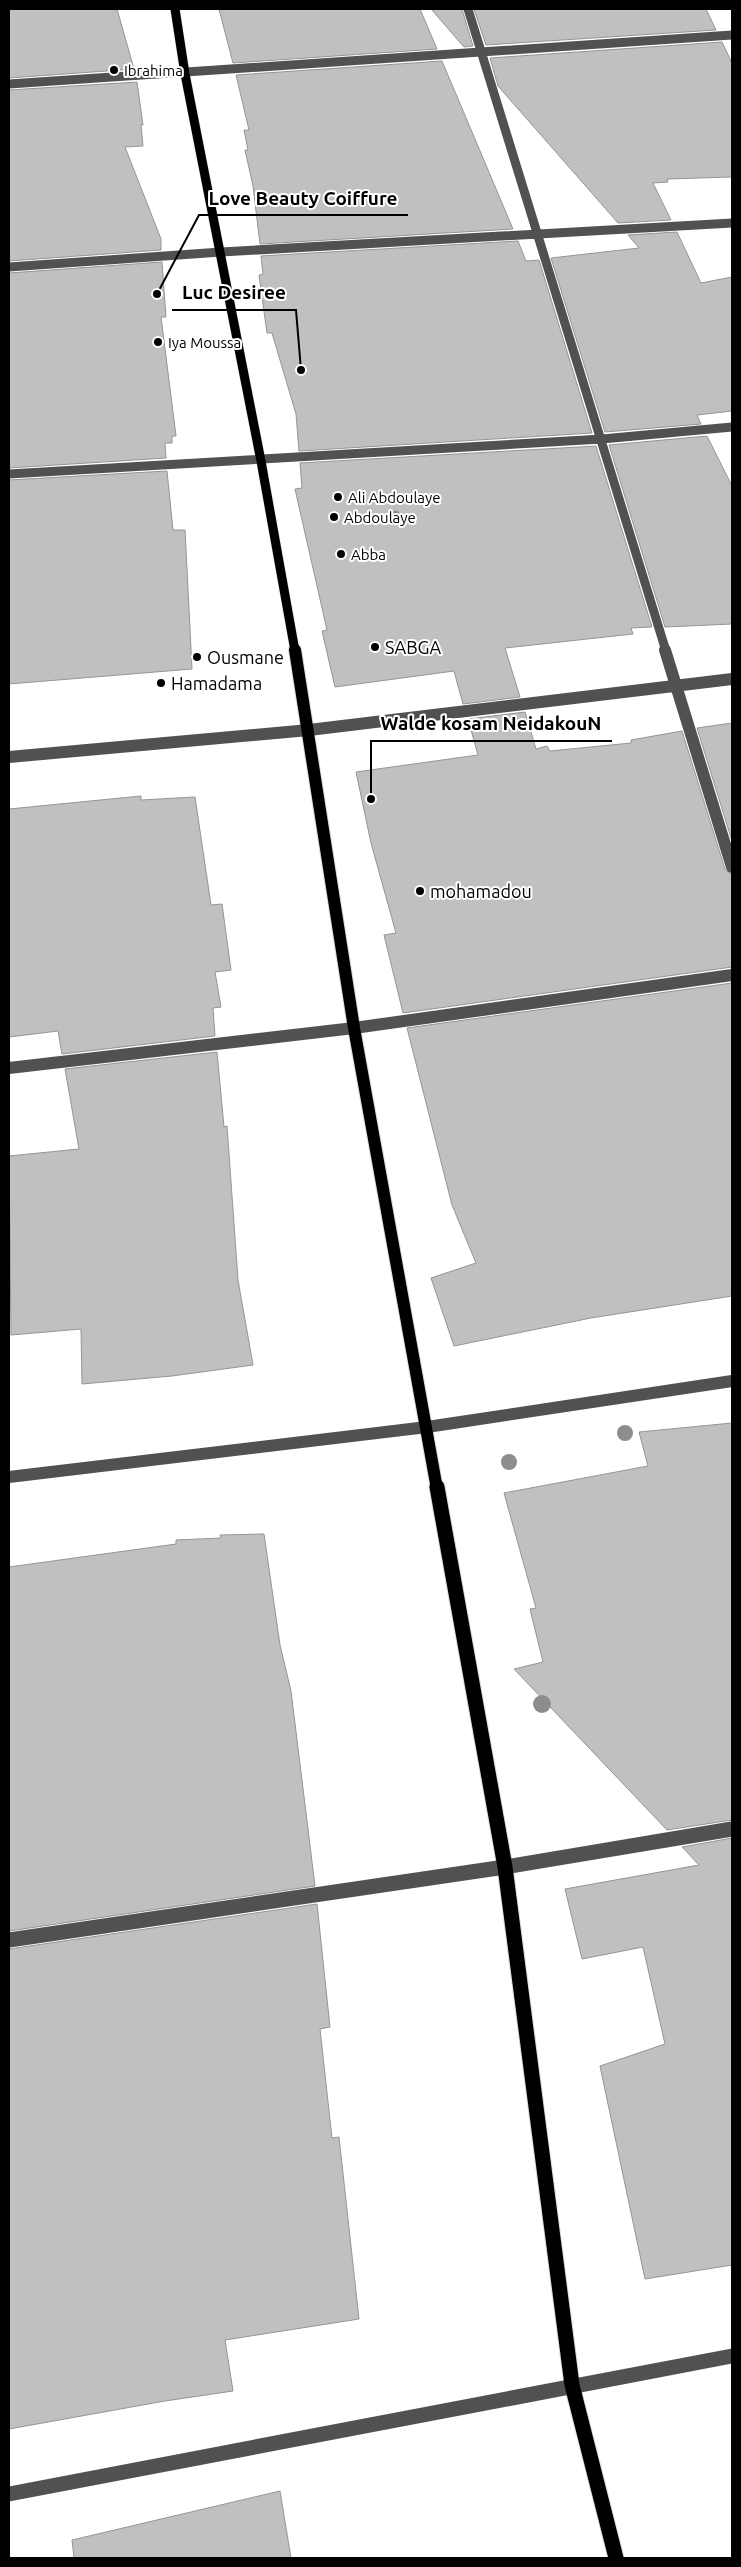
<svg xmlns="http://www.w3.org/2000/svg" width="741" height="2567" viewBox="0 0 741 2567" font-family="Ubuntu,sans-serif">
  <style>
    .building { fill: #c0c0c0; stroke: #959595 }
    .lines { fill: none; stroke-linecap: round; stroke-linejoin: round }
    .major-far2-casing { stroke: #dbdbdb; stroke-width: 10 }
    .major-far1-casing { stroke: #dbdbdb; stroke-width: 14 }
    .major-casing { stroke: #dbdbdb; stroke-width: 17 }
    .minor-far2 { stroke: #515151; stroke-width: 9 }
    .minor-far1 { stroke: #515151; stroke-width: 12 }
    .minor { stroke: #515151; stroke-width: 15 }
    .major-far2 { stroke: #000; stroke-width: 9 }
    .major-far1 { stroke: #000; stroke-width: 12 }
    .major { stroke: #000; stroke-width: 15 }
    .tree { fill: #8d8d8d }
    .poi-dot { fill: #000; stroke: #fff; stroke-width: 2 }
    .labels { text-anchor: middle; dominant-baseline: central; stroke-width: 4; stroke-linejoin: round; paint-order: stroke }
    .far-poi-label { font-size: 15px; fill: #000; stroke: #fff; text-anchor: start }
    .poi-label { font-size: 18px; fill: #000; stroke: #fff; text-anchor: start }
    .leader { fill: none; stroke: #000; stroke-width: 2 }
    .callout-dot { fill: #000; stroke: #fff; stroke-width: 2 }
    .callout-label { font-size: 19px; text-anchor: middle; font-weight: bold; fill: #000; stroke: #fff; stroke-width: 4; stroke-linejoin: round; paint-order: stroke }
  </style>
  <rect width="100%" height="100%" fill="#fff"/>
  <path class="building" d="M9,9H117L134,69L9,78Z
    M219,9H420L437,49L233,63Z
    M431,9H462L473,46L464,47Z
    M474,9H706L716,30L486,45Z
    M722,42L732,63V177L667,179L668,182L653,183L671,220L618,223L498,86L490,58Z
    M442,61L513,229L260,244L253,186L245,150H248L244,130H249L236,75Z
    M137,82L143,125H141L143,146L125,147L161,239V250L9,261V90Z
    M677,232L701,283L732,277V411L697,415L701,424L605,432L551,258L639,248L628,235Z
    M518,241L526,261L539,260L592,433L299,451L296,414L272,333H267L259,275L263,274L261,256Z
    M162,262L166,317H161L176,436H172V443H165L166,458L9,468V273Z
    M707,436L732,486V624L665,627L609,445Z
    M596,446L652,627L631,628L633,634L505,648L520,697L463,704L454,671L335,687L322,631L327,630L295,489L302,488L300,463Z
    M167,471L173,530H185L192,669L9,684V480Z
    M525,712L536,749L547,746L550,751L631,743V740L682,731L725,869L732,875V967L403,1013L384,935L396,933L371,843L356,772L478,755L468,719Z
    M732,723V841L697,728Z
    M141,796V800L195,797L211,905L222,904L231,970L215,972L221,1007L213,1008L215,1036L62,1054L58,1031L9,1037V809Z
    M732,983V1296L591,1318L454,1346L431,1278L476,1263L452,1205L407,1028Z
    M217,1052L224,1127L227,1126L238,1280L253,1365L172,1376L82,1384L81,1329L11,1335L9,1156L79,1149L65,1069Z
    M732,1423V1820L667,1830L514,1669L543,1662L530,1609L536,1608L504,1493L648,1466L639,1432Z
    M264,1534L280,1645L291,1691L315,1886L9,1931V1567L176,1544V1540L221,1538L220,1535Z
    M732,1838V2265L645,2279L600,2066L665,2044L643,1947L582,1959L565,1889L699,1865L682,1847Z
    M317,1904L330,2027L320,2029L332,2138L339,2137L359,2319L225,2340L233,2391L165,2401L9,2429V1949Z
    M280,2491L291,2558H74L72,2540Z"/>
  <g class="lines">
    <g class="major-far2-casing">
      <path id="major-far2" d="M175,9L185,74L261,461L295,651"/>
    </g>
    <g class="major-far1-casing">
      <path id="major-far1" d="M295,650L354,1028L437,1489"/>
    </g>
    <g class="major-casing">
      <path id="major" d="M437,1487L505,1867L572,2385L616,2558"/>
    </g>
    <path class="minor-far2" d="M468,9L666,651
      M9,84L732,35
      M9,267L221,252L732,223
      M9,474L602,439L732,427"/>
    <path class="minor-far1" d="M665,650L732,867
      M9,757L309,730L732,679
      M9,1068L354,1028L732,975
      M9,1477L427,1427L732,1381"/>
    <path class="minor" d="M9,1940L505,1867L732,1829
      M9,2494L732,2356"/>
    <use href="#major-far2" class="major-far2"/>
    <use href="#major-far1" class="major-far1"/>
    <use href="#major" class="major"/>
  </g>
  <g class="tree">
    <circle cx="395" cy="516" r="5.5"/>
    <circle cx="625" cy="1433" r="8"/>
    <circle cx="509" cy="1462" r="8"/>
    <circle cx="542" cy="1704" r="9"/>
  </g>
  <g class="poi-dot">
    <circle cx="114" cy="70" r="5"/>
    <circle cx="158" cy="342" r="5"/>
    <circle cx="338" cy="497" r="5"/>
    <circle cx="334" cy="517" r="5"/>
    <circle cx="341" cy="554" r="5"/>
    <circle cx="375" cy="647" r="5"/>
    <circle cx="197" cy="657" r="5"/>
    <circle cx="161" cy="683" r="5"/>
    <circle cx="420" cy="891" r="5"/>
  </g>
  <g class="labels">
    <g class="far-poi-label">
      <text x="124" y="70">Ibrahima</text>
      <text x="168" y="342">Iya Moussa</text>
      <text x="348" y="497">Ali Abdoulaye</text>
      <text x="344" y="517">Abdoulaye</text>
      <text x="351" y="554">Abba</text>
    </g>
    <g class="poi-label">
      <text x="385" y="647">SABGA</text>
      <text x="207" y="657">Ousmane</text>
      <text x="171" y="683">Hamadama</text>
      <text x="430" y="891">mohamadou</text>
    </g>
  </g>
  <path class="leader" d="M157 294L199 215H408M301 370L296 310H172M371 799L371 741H612"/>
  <g class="callout-dot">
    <circle cx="157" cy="294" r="5"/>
    <circle cx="301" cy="370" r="5"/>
    <circle cx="371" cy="799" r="5"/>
  </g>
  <g class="callout-label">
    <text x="303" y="205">Love Beauty Coiffure</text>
    <text x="234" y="299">Luc Desiree</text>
    <text x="491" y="730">Walde kosam NeidakouN</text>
  </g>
  <rect width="741" height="2567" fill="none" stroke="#000000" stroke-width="20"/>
</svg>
